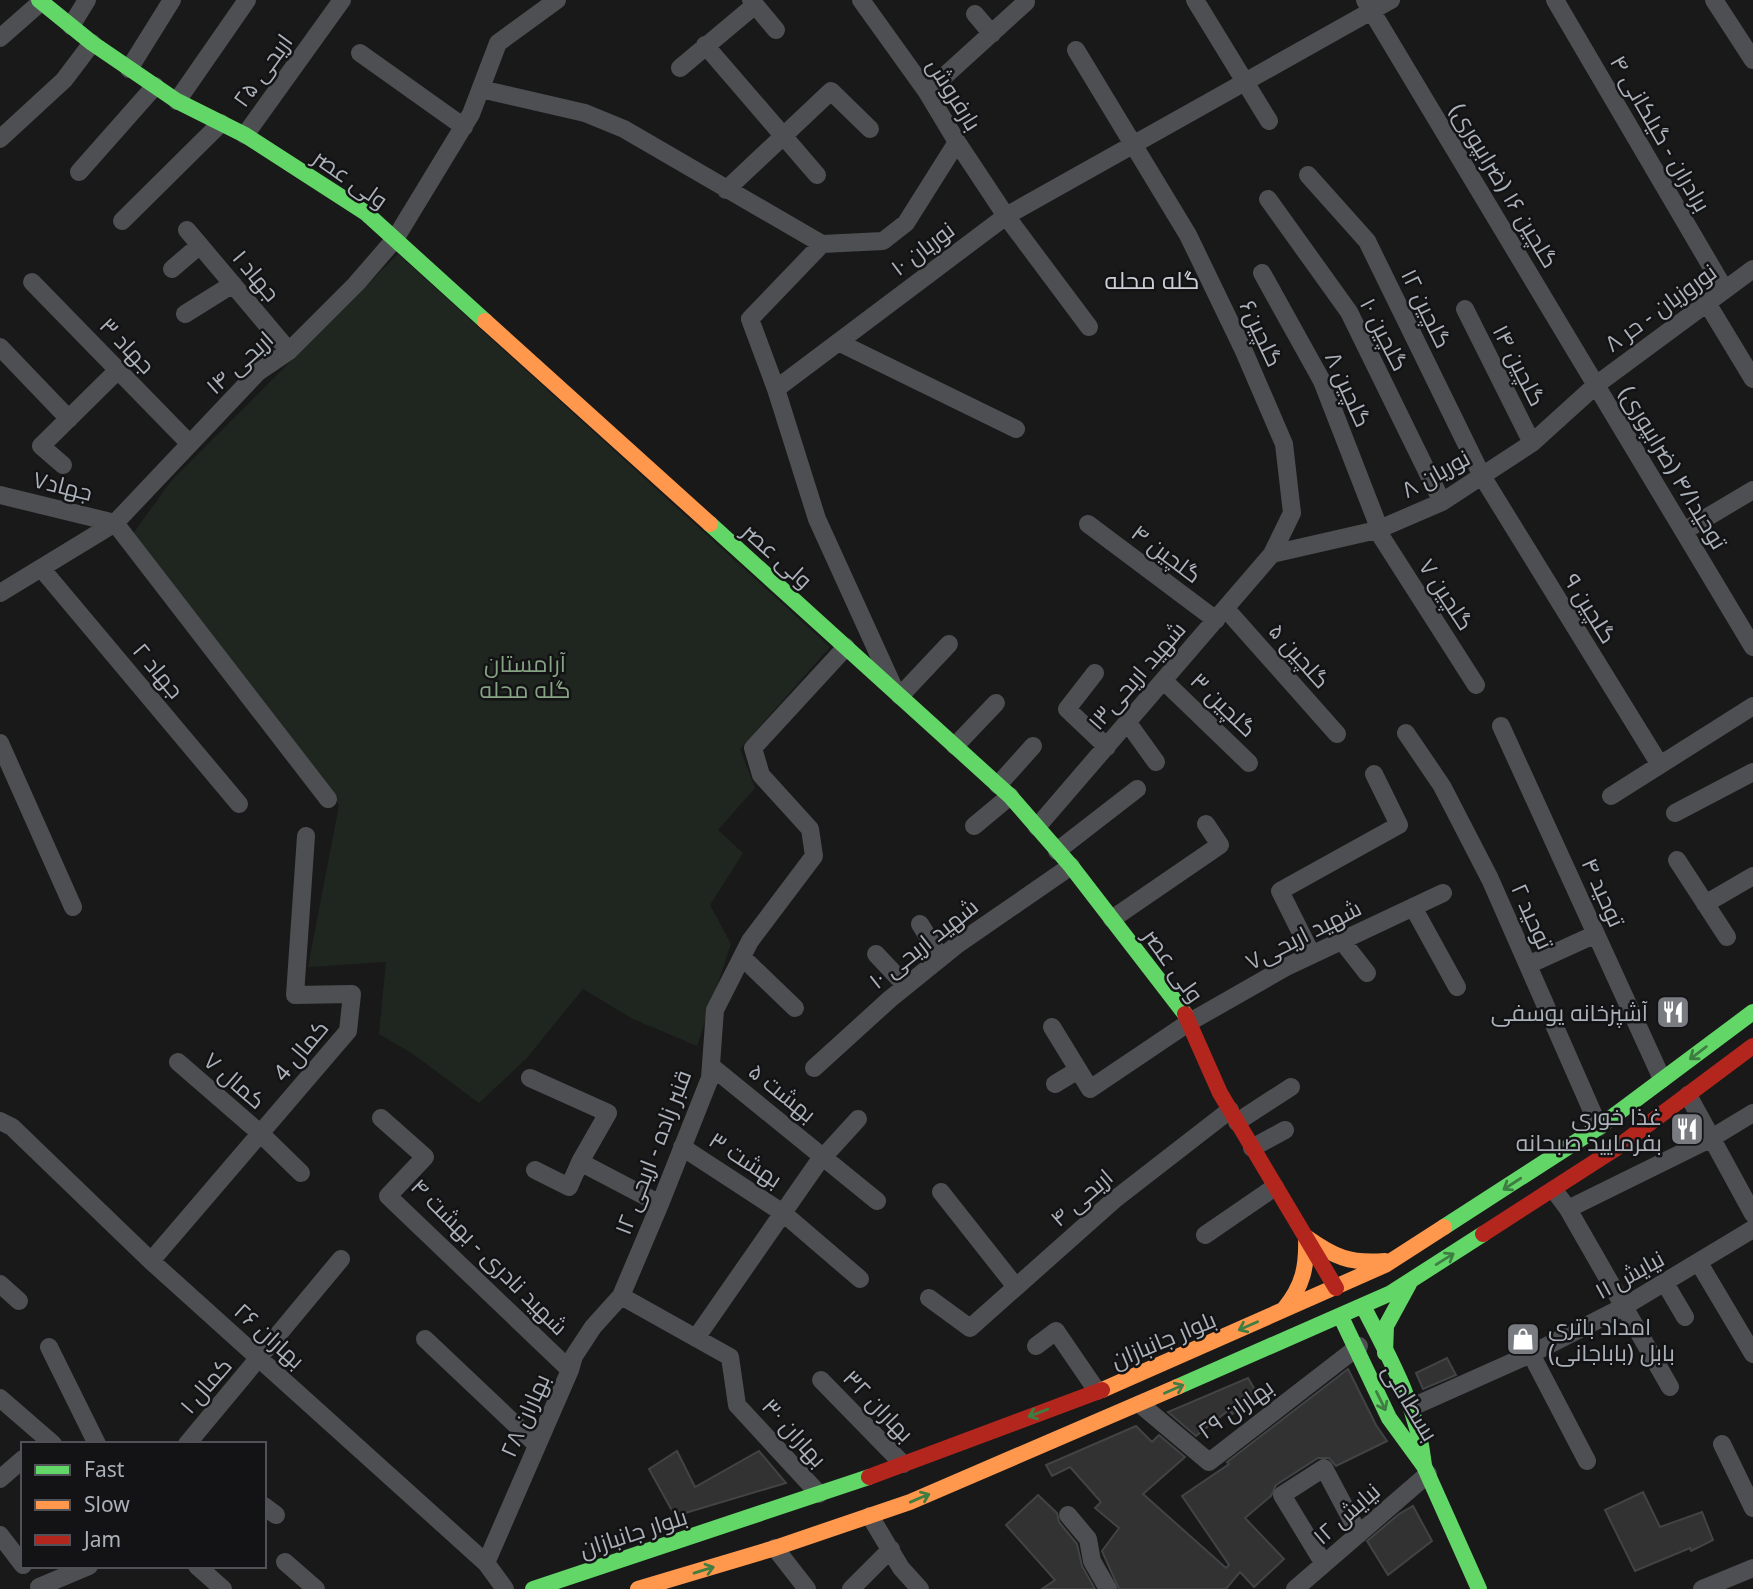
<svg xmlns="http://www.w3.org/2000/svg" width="1753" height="1589" viewBox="0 0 1753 1589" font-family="'Noto Sans',Cairo,sans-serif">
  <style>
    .green { fill: #1f261f }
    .building { fill: #323233; stroke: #414345; stroke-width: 2 }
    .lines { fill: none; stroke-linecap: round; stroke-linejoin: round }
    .street { stroke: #4d4f52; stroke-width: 18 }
    .fast { stroke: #63d668; stroke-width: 16 }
    .slow { stroke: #ff974d; stroke-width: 16 }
    .jam { stroke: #b3261e; stroke-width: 16 }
    .oneway { stroke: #3f7e43 }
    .labels { text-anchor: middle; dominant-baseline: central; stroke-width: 5; stroke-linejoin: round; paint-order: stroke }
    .street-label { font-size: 23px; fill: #abb1b9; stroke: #131315 }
    .park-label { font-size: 23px; fill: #85a383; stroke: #131315 }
    .poi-label { font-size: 23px; fill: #abb1b9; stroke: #131315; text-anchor: end }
    .neighbourhood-label { font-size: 24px; fill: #cbcfd5; stroke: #131315 }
  </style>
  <rect width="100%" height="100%" fill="#191919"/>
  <path class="green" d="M398,254L830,647L740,749L755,788L718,830L743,853L710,905L731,944L697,1046L633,1019L583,989L526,1059L479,1103L413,1054L379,1034L386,962L308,967L339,805L127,542L171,481Z"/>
  <path class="building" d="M1447,1358L1456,1375L1423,1389L1416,1373Z
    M1348,1369L1376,1425L1387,1441L1336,1466L1329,1458H1318L1276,1485L1271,1496L1245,1518L1284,1559L1254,1587L1240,1572L1226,1589H1119L1102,1551L1119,1528L1095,1508L1101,1502L1070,1467L1052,1476L1046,1465L1136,1426L1152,1442L1159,1435L1185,1457L1143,1494L1226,1568L1229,1565L1182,1496L1229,1464L1227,1462Z
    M1248,1378L1258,1395L1232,1414L1229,1410L1196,1436L1168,1412Z
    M677,1451L695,1487L759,1451L786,1483L675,1516L649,1469Z
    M1643,1492L1660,1527L1702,1512L1713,1540L1691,1551L1690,1548L1635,1571L1605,1510Z
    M1038,1495L1057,1513L1059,1522L1077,1544L1082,1566L1095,1589H1042L1055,1580L1006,1525Z
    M1413,1506L1432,1541L1388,1575L1367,1541L1399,1514Z"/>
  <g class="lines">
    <path class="street" d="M751,0L776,30
      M861,0L927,92L957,142L1006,216L1089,327
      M1195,0L1269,121
      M1365,0L1753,647
      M1555,0L1725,290
      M1714,0L1753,60
      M975,14L992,34
      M71,26L87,0
      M0,38L41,2
      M705,45L817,175
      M360,53L464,127
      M680,68L755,5
      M129,69L172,0
      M481,89L585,113L624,129L822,244L883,241L906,223L957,142
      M927,92L1026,2
      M177,101L247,0
      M245,135L342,0
      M0,139L64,80L92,43
      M79,172L155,86
      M1308,175L1367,241L1482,476L1660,765
      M726,190L831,91L870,129
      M1268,199L1349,312L1442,502
      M122,221L221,123
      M187,230L289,351
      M822,244L750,319L776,389L817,519L893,686
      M172,269L200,245
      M1262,273L1322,381L1376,520L1377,530L1476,685
      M32,282L189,443
      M1707,303L1753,379
      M1465,309L1532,443
      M185,314L233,284
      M838,342L1016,429
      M0,347L69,419
      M776,389L1006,216L1391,0
      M63,465L41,446L118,370
      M0,495L115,523
      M115,523L328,799
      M1088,524L1216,620
      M1684,531L1753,490
      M1272,554L1377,530L1442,502L1532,443L1596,385L1753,269
      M41,568L239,804
      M0,593L115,523L258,372L289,351L356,284L395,239L471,114L498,43L557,0
      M1226,609L1337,734
      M1095,673L1067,709L1107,747
      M1164,681L1249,763
      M900,696L949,644
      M1128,723L1156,762
      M1501,726L1662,1079
      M1406,733L1442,786L1490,879L1599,1127
      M0,743L73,907
      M955,746L996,703
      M998,785L1033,746
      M1611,796L1753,706
      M1675,813L1753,772
      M974,826L1010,796
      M1037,827L1272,554L1292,513L1284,444L1243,349L1188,235L1076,50
      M1057,851L1137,789
      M1677,860L1727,937
      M1705,904L1753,876
      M1413,907L1457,987
      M1112,919L1220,845L1206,824
      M920,924L941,958
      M1342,941L1367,973
      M876,954L906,986
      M1312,955L1280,891L1399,825L1374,774
      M742,957L795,1008
      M1528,965L1596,934
      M1052,1027L1090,1089L1188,1023L1288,966L1443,893
      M178,1062L261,1134L301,1173
      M711,1066L877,1201
      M814,1068L890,999L958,944L1071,866
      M530,1078L608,1113L580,1162L569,1187L535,1170
      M1055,1084L1078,1070
      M1688,1095L1753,1214
      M381,1118L425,1157L388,1196L570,1370
      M0,1121L12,1127L151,1261L486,1563L505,1589
      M1237,1122L1291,1087
      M682,1147L783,1213L860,1279
      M1252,1148L1285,1130
      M580,1162L660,1204
      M1554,1190L1568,1209L1670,1387
      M941,1192L1016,1287
      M1568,1209L1710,1139L1753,1113
      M1205,1235L1275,1187
      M151,1261L348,1031L352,994L295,995L306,836
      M1699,1263L1753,1354
      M1665,1283L1685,1317
      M0,1284L19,1301
      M621,1296L730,1357L737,1405L819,1494
      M929,1298L970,1328L1114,1200L1230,1110
      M696,1338L817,1164L858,1119
      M425,1339L537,1445
      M1036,1346L1056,1331L1097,1391
      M49,1347L97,1444
      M1531,1354L1587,1461
      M821,1380L903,1464
      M0,1398L53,1444
      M1140,1404L1209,1462L1359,1346
      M1412,1407L1531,1354L1625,1306L1753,1229
      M187,1444L341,1259
      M1722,1444L1753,1508
      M0,1479L23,1459
      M264,1506L276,1515
      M1068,1515L1088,1539L1092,1561L1108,1589
      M870,1516L901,1568L920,1589
      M0,1535L23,1565
      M775,1548L807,1589
      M285,1562L316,1589
      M486,1563L570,1370L574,1356L593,1327L621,1296L660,1204L710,1078L715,1010L750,941L814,856L810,829L761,775L753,748L846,647
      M1324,1564L1282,1495L1324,1468L1359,1534
      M197,1566L223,1589
      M39,1587L89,1566
      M851,1589L891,1549
      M1295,1589L1428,1474
      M1702,1589L1753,1568"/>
    <path class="fast" d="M39,0L92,43L177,101L245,135L366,213L485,321
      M710,524L1010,796L1071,866L1185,1014
      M1444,1227L1599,1127L1753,1012
      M1363,1306C1389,1357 1418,1407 1424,1465
      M1341,1317L1389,1418L1424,1466L1479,1589
      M1385,1353L1386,1326L1409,1284
      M1177,1387L1391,1293L1483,1234
      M533,1589L869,1477"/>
    <path class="slow" d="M485,321L710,524
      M1284,1309C1303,1286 1307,1267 1306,1237C1334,1257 1350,1264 1385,1261
      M1102,1390L1385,1265L1444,1227
      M638,1589L775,1548L910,1502L1177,1387"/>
    <path class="jam" d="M1185,1014L1220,1093L1336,1288
      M1483,1234L1615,1149L1753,1046
      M869,1477L1102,1390"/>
  </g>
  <defs><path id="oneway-shaft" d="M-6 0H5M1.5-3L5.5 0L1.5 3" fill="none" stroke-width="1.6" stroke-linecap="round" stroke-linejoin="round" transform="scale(1.75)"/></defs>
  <g class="oneway">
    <use href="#oneway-shaft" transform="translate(1698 1053) rotate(143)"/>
    <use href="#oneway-shaft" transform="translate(1512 1184) rotate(147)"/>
    <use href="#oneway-shaft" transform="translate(1445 1259) rotate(-32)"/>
    <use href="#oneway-shaft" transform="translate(1248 1326) rotate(156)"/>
    <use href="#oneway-shaft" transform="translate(1174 1389) rotate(-24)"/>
    <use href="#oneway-shaft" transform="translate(1381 1401) rotate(64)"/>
    <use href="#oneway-shaft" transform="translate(1038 1413) rotate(159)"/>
    <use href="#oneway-shaft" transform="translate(920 1498) rotate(-23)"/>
    <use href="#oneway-shaft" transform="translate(704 1570) rotate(-17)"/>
  </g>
  <defs>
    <g id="restaurant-square" transform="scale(1.75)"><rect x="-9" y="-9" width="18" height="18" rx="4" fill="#787c81" stroke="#131315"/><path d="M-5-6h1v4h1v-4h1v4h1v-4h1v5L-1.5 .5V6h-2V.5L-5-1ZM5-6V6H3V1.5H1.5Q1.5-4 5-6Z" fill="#fff"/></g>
    <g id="shop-square" transform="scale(1.75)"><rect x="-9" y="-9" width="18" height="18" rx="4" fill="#787c81" stroke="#131315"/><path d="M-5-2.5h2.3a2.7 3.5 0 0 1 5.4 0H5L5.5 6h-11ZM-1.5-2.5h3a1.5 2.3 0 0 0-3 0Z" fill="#fff"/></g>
  </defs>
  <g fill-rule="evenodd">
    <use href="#restaurant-square" x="1673" y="1012"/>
    <use href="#restaurant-square" x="1687" y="1129"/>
    <use href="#shop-square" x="1523" y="1339"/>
  </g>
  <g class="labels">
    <g class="street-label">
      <text transform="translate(262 70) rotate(-54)">اریحی ۲۵</text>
      <text transform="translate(955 94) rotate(58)">بارفروش</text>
      <text transform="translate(1661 133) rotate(60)">برادران - گیلکانی ۴</text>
      <text transform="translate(351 178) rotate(35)">ولی عصر</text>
      <text transform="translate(1505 185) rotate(59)">گلچین ۱۶ (ضرابپوری)</text>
      <text transform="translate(922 248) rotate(-37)">نوریان ۱۰</text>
      <text transform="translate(257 275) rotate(50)">جهاد ۱</text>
      <text transform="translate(1660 307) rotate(-36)">نوروزیان - حر ۸</text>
      <text transform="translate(1427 308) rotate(64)">گلچین ۱۲</text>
      <text transform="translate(1262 333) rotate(65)">گلچین۶</text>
      <text transform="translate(1385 334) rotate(63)">گلچین ۱۰</text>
      <text transform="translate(128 345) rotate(46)">جهاد ۳</text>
      <text transform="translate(239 362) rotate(-42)">اریحی ۱۴</text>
      <text transform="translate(1520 365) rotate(63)">گلچین ۱۴</text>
      <text transform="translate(1349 389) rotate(66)">گلچین ۸</text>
      <text transform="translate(1674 467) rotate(59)">توحید۴/۱ (ضرابپوری)</text>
      <text transform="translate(1435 473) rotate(-29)">نوریان ۸</text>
      <text transform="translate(63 485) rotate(14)">جهاد۷</text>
      <text transform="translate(1167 553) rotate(37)">گلچین ۴</text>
      <text transform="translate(778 555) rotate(42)">ولی عصر</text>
      <text transform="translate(1447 594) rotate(57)">گلچین ۷</text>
      <text transform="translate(1591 608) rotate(58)">گلچین ۹</text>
      <text transform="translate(1300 655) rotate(48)">گلچین ۵</text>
      <text transform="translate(159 670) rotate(50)">جهاد ۲</text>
      <text transform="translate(1136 675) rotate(-49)">شهید اریحی۱۳</text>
      <text transform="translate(1224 704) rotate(44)">گلچین ۳</text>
      <text transform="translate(1604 892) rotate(66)">توحید ۴</text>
      <text transform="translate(1533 916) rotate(66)">توحید ۲</text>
      <text transform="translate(1303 934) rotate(-27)">شهید اریحی۷</text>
      <text transform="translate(923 943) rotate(-38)">شهید اریحی ۱۰</text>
      <text transform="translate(1174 965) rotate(54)">ولی عصر</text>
      <text transform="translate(300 1050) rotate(-50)">کمال 4</text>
      <text transform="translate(235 1080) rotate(41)">کمال ۷</text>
      <text transform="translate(783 1092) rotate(39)">بهشت ۵</text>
      <text transform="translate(652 1152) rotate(-69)">قنبر زاده - اریحی ۱۲</text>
      <text transform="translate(746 1159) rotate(33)">بهشت ۳</text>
      <text transform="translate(1081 1197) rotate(-41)">اریحی ۴</text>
      <text transform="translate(490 1256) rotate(45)">شهید نادری - بهشت ۴</text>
      <text transform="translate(1629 1274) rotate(-29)">نیایش ۱۱</text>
      <text transform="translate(270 1335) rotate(42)">بهاران ۲۶</text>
      <text transform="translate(1163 1339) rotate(-23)">بلوار جانبازان</text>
      <text transform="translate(205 1385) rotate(-49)">کمال ۱</text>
      <text transform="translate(1411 1402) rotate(59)">بسطامی</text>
      <text transform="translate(879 1405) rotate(46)">بهاران ۳۲</text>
      <text transform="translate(1235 1408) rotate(-35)">بهاران ۲۹</text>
      <text transform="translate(524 1415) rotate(-66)">بهاران ۲۸</text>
      <text transform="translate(795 1432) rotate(48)">بهاران ۳۰</text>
      <text transform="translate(1346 1513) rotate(-41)">نیایش ۱۲</text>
      <text transform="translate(633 1532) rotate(-18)">بلوار جانبازان</text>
    </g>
    <g class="park-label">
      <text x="525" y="663">آرامستان<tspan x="525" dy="26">گله محله</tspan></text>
    </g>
    <g class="poi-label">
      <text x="1648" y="1012">آشپزخانه یوسفی</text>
      <text x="1662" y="1116">غذا خوری<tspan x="1662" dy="26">بفرمایید صبحانه</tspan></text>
      <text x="1548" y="1326" text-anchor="start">امداد باتری<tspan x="1548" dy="26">بابل (باباجانی)</tspan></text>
    </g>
    <g class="neighbourhood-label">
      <text x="1152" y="279">گله محله</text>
    </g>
  </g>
  <rect x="21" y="1442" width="245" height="126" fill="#131315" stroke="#505257" stroke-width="2"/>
  <rect x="35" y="1465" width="35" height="10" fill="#63d668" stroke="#505257" stroke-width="2"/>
  <text x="84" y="1477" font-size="21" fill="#abb1b9">Fast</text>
  <rect x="35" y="1500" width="35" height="10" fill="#ff974d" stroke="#505257" stroke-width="2"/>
  <text x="84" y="1512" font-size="21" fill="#abb1b9">Slow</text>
  <rect x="35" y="1535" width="35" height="10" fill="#b3261e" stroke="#505257" stroke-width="2"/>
  <text x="84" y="1547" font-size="21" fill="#abb1b9">Jam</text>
</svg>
